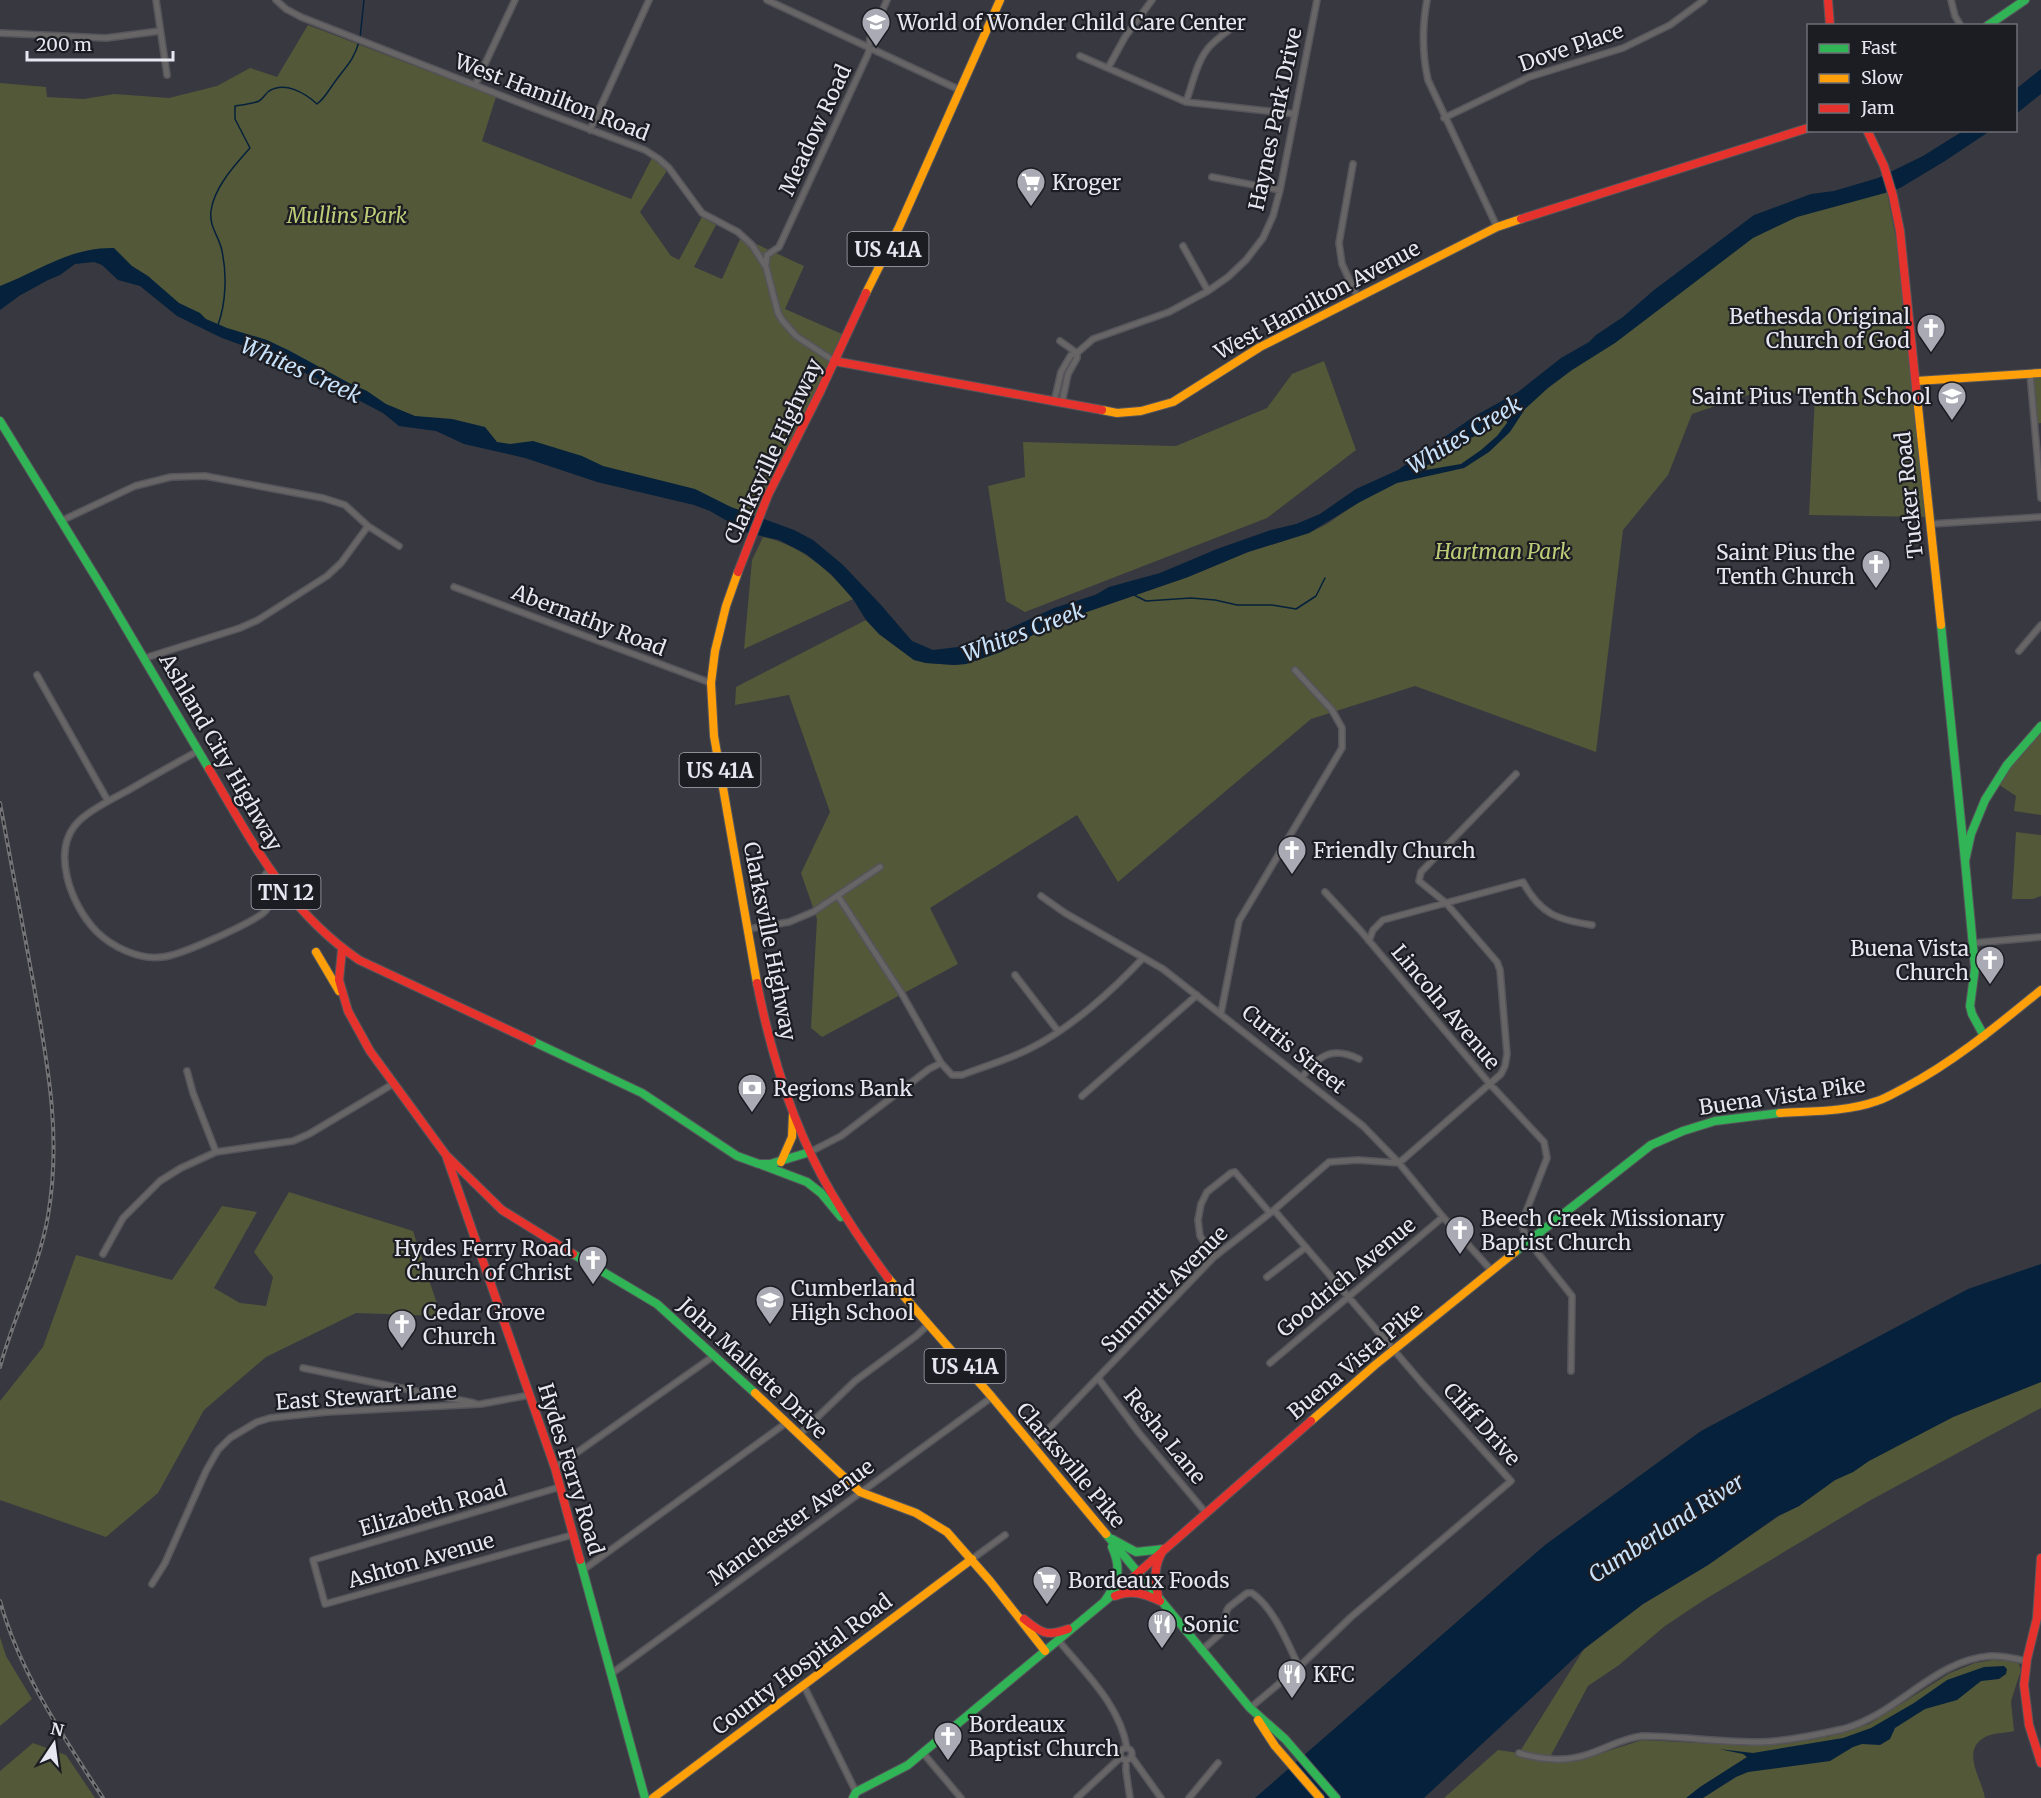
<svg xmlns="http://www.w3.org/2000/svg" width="2041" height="1798" viewBox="0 0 2041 1798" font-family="Merriweather,serif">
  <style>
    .green { fill: #535839 }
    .water { fill: #05213b; fill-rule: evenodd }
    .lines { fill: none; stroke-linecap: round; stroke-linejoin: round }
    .stream { stroke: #05213b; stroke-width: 1.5 }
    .street-casing { stroke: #55555b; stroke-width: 8 }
    .fast-casing { stroke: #55555b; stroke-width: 10 }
    .slow-casing { stroke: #55555b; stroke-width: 10 }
    .jam-casing { stroke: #55555b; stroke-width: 10 }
    .street { stroke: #676565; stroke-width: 5 }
    .fast { stroke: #30b455; stroke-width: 8 }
    .slow { stroke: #ff9f0a; stroke-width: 8 }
    .jam { stroke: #e5322d; stroke-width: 8 }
    .rail-casing { stroke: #747476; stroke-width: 4 }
    .rail { stroke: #1c1c23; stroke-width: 1.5; stroke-dasharray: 4.5; stroke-linecap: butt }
    .labels { text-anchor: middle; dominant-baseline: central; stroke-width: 4.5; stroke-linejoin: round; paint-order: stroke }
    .shield { fill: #1c1c23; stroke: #a9aab3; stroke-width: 1.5 }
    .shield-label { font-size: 20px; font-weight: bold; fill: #e6e7f1 }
    .poi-label { font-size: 21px; fill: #e6e7f1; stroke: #1c1c23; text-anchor: start }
    .street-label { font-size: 21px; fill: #e6e7f1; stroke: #1c1c23 }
    .park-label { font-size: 21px; font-style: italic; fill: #becb77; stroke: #1c1c23 }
    .water-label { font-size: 22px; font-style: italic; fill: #c8e3fb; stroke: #1c1c23 }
  </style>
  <rect width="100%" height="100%" fill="#383840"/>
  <path class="green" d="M308,25L496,97L482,141L631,199L652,158L668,169L640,212L671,256L679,260L702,217L716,225L694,267L722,279L741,237L804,266L785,309L842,334L756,521L496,445L401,415L210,324L173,303L130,270L83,255L0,293V83L46,87L47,97L84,99L114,94L169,98L217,86L250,68L277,77Z
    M1887,192L1901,264L1926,517L1809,515L1815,396L1766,389L1692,414L1668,475L1623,530L1596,752L1415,686L1311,719L1118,882L1077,815L930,908L958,964L822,1037L811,1028L817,919L801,873L830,812L789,695L735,705L736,687L866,620L879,634L914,660L926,663L954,665L966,664L1078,615L1188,577L1248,552L1309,533L1327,524L1687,276L1788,217Z
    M1324,361L1356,450L1267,518L1025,612L1006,601L988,486L1025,477L1023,442L1176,446L1267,408L1292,374Z
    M2030,373H2041V423L2034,424Z
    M763,537C801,545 829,570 853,599L744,649L752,560Z
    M2041,726V815L2014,811L2016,796L1995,782Z
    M2016,832L2041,835V896L2033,899H2012Z
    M289,1192L413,1231L441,1316L356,1313L266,1357L204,1410L158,1493L106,1537L0,1500V1401L43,1347L76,1255L172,1280L222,1206L257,1212L214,1288L240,1303L266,1306L273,1277L254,1252Z
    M2041,1382V1408L1869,1501L1704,1600L1665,1626L1619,1665L1588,1686L1549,1759H1583L1642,1740L1755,1746L1783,1744L1830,1736L1869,1724L1950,1673L1975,1663L1993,1660L2013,1661L2019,1664L2021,1670L2011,1701L2014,1731C2006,1733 1992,1733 1985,1737C1960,1751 1982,1779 1985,1798H1444L1498,1750L1519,1753L1584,1649L1643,1604L1708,1565L1779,1516L1799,1506L1835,1480L1853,1472L1868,1461L1953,1417Z
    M0,1637L6,1656L32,1699L0,1726Z
    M33,1743L66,1755L95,1798H0V1771Z"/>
  <path class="water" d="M2041,69V94L2016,114V89Z
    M1963,131H1990L1945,161L1900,188L1885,193L1797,217L1753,238L1615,343L1572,370L1548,388L1525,409L1510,432L1489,452L1464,468L1397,483L1360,502L1309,533L1248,552L1188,577L1078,615L1050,626L1001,652L966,664L954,665L926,663L914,660L879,634L866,620L853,599L831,574L806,554L779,540L748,533L710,511L694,505L597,482L525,458L464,444L436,431L399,426L383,413L318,379L255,350L222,338L177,316L140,286L118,280L102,265L94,262L75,264L60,275L48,280L19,296L0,310V286C39,271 70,247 114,248L132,266L148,276L179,303L200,313L206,319L227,328L267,340L290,351L349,383L367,391L386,404L415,416L452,419L485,427L497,442L510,444L533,441L582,456L603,466L695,489L731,507L794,530L813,540L843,565L881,605L912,641L933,650L966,646L993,636L1054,608L1095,595L1109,587L1160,573L1217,549L1271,530L1296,524L1320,514L1356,489L1398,470L1473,417L1518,392L1561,358L1589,342L1596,335L1623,317L1654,290L1754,215L1811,194L1834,191L1878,178L1923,156ZM1506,416L1507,423L1497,436L1481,450L1461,464L1414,472L1416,468L1428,465L1461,442L1480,434L1502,417Z
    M2041,1264V1382L1953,1417L1869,1461L1853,1472L1835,1480L1799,1506L1778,1516L1708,1565L1643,1604L1584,1649L1424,1798H1255L1545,1545L1701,1431L1968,1289Z
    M2004,1666L2007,1669L2006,1674L1999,1679L1981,1681L1957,1700L1925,1709L1895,1728L1890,1739L1880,1745L1862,1744L1853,1747L1830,1761L1748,1772L1736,1777L1703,1798H1686L1700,1787L1747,1757L1743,1754L1719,1749L1753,1753L1843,1738L1871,1728L1914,1703L1947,1680L1984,1667Z"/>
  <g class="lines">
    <path class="stream" d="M360,38L364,0
      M218,325C226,303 227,274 222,251C219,236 209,227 211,211C214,187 235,165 250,148L235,119V106C242,105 252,104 259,101C263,99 265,94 269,91C285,81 305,93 317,104C325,98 328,91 334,83C345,67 353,62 359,42
      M1134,595L1146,601L1191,598L1215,600L1237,605H1272L1296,609L1316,596L1325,578"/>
    <g class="street-casing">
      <path id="street" d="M156,0L167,75
        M276,0L286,9L301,17L533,108L645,150L659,159L669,168L702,213L738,232L752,245L766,267L778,313L782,320L796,336L834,361
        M767,0L960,90
        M1427,0C1422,27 1422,53 1428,80L1497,227
        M1951,0L1955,16L1961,26
        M0,33L106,38L160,31
        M1080,56L1186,102L1295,114
        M1108,68L1125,37L1152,0
        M475,85L515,0
        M1186,102C1193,83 1197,59 1211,45C1219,37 1229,30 1238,24
        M1444,118L1529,77L1623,48L1670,25L1704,0
        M590,130L649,0
        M1353,164L1339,243L1342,264L1357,296
        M1212,177L1280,190
        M1183,246L1208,291
        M766,264L767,255L779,247L868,54L870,39L887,0
        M1060,341L1077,353
        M2030,373L2041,498
        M1054,402L1061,372L1071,355L1077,353L1093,339L1169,312L1208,291L1228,277L1246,260L1263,238L1273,216L1280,190L1317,0
        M1062,403L1068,374L1077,358V353
        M63,520L135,486L171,477L205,476L323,498L345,505L368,526L399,546
        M1930,524L2041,517
        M454,587L711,683
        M2019,651L2041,625
        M145,658L240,628L258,620L327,576L341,563L368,526
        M37,675L108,801
        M198,751C174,764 151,777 127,791C112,799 93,808 80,820C49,849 71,905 96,931C112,947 139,960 162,957C180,956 246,925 262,914C281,900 249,890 269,870
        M1325,892L1360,930L1489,1083L1544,1142L1547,1158L1522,1222L1523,1229L1529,1242L1572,1296L1571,1371
        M838,896L902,994L941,1063
        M1041,896L1065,913L1163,969L1363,1126L1399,1163L1443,1217L1491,1270
        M748,929L789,922L813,912L880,867
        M1369,941L1373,930L1383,920L1523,882C1540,914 1558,920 1592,925
        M1973,943L2041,937
        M1015,975L1058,1031
        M1221,1013L1239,921L1342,748V728L1332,710L1295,670
        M187,1071L193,1093L216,1152
        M1302,1077C1319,1055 1332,1046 1359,1059
        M1082,1096L1197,995
        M810,1152L841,1136L929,1069L941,1063L952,1075H962C985,1066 1010,1059 1031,1048C1071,1028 1113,990 1143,958
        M103,1254L123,1218L160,1181L181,1168L216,1152L293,1141L309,1134L393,1084
        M1214,1257L1200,1236L1198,1220L1201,1204L1207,1192L1231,1173L1235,1172L1270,1213
        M1267,1277L1306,1247
        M1270,1363L1443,1217
        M303,1368L474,1403
        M1098,1378L1139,1433L1206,1513
        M800,1434L855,1381L916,1336L929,1324
        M1032,1446L1214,1257L1274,1210L1329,1162L1358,1160L1399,1163L1501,1074L1505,1066L1507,1054L1500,970L1497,962L1446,903L1419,881L1421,872L1516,774
        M555,1468L715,1355
        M560,1487L313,1560L325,1604L572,1535
        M972,1559L1005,1535
        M583,1570L786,1423
        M152,1584L165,1563L206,1471L218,1450L230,1438L257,1422L270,1418L327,1412L481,1404L530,1395
        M1059,1641C1085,1673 1120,1705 1127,1748
        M1201,1651L1221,1633L1227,1610L1229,1607L1247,1593H1252C1274,1608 1288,1644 1299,1667
        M611,1674L992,1397
        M803,1684L856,1792
        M1250,1708L1299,1667L1351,1617L1511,1481L1422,1383L1274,1210
        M1120 1754a6 6 0 1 1 12 0a6 6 0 1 1-12 0Z
        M923,1753L961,1798
        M1519,1753C1541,1760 1567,1762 1589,1754C1607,1748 1623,1738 1642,1736C1682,1736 1722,1743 1762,1742C1788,1741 1817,1735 1843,1729C1897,1715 1934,1660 1990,1656C2003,1655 2015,1659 2027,1661
        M1131,1756L1161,1798
        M1126,1760V1771L1130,1798
        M1077,1798L1121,1757
        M1189,1798L1218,1763"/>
    </g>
    <g class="fast-casing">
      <path id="fast" d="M1987,26L2025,0
        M0,421L103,589L209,769
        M1941,625L1965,861
        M1984,1036L1972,1014L1970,1006L1975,968L1965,861L1971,834L1985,800L2007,765L2041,726
        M532,1041L642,1093L737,1156L759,1164H770L810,1152
        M762,1165L807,1182L821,1193L841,1217
        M1515,1252L1651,1145L1683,1131L1715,1121L1780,1113
        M573,1254L657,1304L755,1393
        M1106,1534L1250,1708L1285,1739L1336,1798
        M1112,1539L1136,1552L1164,1549
        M580,1560L645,1798
        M1104,1602C1118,1583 1122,1569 1112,1547
        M853,1798L856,1792L908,1765L1122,1587"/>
    </g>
    <g class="slow-casing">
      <path id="slow" d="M866,293L899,227L1000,0
        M1916,381L2041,373
        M1917,397L1941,625
        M1102,410L1117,413L1141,411L1173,402L1260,347L1497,227L1521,219
        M738,572L726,606L715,651L711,683L714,736L757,983
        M316,952L339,991
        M1780,1113C1812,1111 1846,1112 1877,1101C1887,1098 1896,1092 1906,1087C1955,1061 1998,1025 2041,990
        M781,1162L792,1137L793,1114
        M888,1278L992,1397L1106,1534
        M755,1393L860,1492L916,1513L947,1532L990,1581L1045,1651
        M1311,1421L1375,1365L1515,1252
        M1258,1720L1275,1746L1320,1798
        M653,1798L972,1559"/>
    </g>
    <g class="jam-casing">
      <path id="jam" d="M1828,0L1830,26
        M1867,130L1884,166L1893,196L1900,231L1917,397
        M1521,219L1808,128
        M834,361L1102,410
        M738,572L768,495L820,392L866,293
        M209,769C253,843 286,910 359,960L532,1041
        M342,950L339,980L348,1011L370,1051L446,1155L502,1210L573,1254
        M757,983C771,1055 794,1130 832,1194C849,1223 868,1251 888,1278
        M447,1158L555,1468L580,1560
        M2041,1558L2037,1618L2027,1659L2024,1685L2029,1725L2041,1763
        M1122,1587L1311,1421
        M1115,1596C1131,1589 1145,1594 1160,1601
        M1158,1596C1154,1579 1154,1564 1164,1549
        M1024,1619C1041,1633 1047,1637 1068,1629"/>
    </g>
    <use href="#street" class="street"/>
    <use href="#fast" class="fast"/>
    <use href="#slow" class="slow"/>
    <use href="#jam" class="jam"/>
    <g class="rail-casing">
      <path id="rail" d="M0,803C11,862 22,922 33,981C47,1061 62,1134 48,1216C39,1268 14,1316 0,1367
        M0,1601C20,1673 63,1736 103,1798"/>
    </g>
    <use href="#rail" class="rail"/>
  </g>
  <defs>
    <g id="school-pin" transform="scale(1.5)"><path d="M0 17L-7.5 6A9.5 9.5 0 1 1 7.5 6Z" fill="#a9aab3" stroke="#1c1c23"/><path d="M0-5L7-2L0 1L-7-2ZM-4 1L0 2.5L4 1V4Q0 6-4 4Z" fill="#fff"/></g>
    <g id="supermarket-pin" transform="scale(1.5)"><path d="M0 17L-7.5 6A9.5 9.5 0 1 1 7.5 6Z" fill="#a9aab3" stroke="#1c1c23"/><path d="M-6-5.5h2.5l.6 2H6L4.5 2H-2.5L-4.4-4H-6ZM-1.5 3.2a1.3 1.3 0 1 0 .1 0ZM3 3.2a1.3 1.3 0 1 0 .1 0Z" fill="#fff"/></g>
    <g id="church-pin" transform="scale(1.5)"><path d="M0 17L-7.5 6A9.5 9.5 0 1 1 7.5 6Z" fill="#a9aab3" stroke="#1c1c23"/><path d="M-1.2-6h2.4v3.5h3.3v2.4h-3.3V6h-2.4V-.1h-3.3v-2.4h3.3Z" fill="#fff"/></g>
    <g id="bank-pin" transform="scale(1.5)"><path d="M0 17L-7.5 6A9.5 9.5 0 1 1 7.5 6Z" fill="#a9aab3" stroke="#1c1c23"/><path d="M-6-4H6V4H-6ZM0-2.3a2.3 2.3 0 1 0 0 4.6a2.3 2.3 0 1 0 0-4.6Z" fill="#fff"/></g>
    <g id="restaurant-pin" transform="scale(1.5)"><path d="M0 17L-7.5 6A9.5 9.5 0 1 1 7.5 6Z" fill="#a9aab3" stroke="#1c1c23"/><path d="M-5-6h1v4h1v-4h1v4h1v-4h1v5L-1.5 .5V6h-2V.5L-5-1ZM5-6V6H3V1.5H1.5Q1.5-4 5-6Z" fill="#fff"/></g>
  </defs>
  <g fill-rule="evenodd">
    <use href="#school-pin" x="876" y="22"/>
    <use href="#supermarket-pin" x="1031" y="182"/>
    <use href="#church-pin" x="1931" y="328"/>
    <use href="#school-pin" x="1952" y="396"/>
    <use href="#church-pin" x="1876" y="564"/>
    <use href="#church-pin" x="1292" y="850"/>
    <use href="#church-pin" x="1990" y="960"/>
    <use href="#bank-pin" x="752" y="1088"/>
    <use href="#church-pin" x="1460" y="1230"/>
    <use href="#church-pin" x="593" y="1260"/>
    <use href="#school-pin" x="770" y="1300"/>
    <use href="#church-pin" x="402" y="1324"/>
    <use href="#supermarket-pin" x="1047" y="1580"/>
    <use href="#restaurant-pin" x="1162" y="1624"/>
    <use href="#restaurant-pin" x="1292" y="1674"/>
    <use href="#church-pin" x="948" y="1736"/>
  </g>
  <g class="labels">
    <g class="shield">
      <rect x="847.5" y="232" width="81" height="34" rx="4.5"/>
      <rect x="679.5" y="753" width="81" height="34" rx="4.5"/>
      <rect x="251.5" y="875" width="69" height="34" rx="4.5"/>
      <rect x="924.5" y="1349" width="81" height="34" rx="4.5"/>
    </g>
    <g class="shield-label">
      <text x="888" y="249">US 41A</text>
      <text x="720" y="770">US 41A</text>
      <text x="286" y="892">TN 12</text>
      <text x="965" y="1366">US 41A</text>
    </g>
    <g class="poi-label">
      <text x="897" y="22">World of Wonder Child Care Center</text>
      <text x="1052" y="182">Kroger</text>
      <text x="1910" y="316" text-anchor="end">Bethesda Original<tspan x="1910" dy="24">Church of God</tspan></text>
      <text x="1931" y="396" text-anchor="end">Saint Pius Tenth School</text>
      <text x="1855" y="552" text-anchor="end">Saint Pius the<tspan x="1855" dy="24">Tenth Church</tspan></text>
      <text x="1313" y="850">Friendly Church</text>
      <text x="1969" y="948" text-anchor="end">Buena Vista<tspan x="1969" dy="24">Church</tspan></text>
      <text x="773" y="1088">Regions Bank</text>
      <text x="1481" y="1218">Beech Creek Missionary<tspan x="1481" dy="24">Baptist Church</tspan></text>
      <text x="572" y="1248" text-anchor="end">Hydes Ferry Road<tspan x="572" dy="24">Church of Christ</tspan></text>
      <text x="791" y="1288">Cumberland<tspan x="791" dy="24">High School</tspan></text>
      <text x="423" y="1312">Cedar Grove<tspan x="423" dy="24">Church</tspan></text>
      <text x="1068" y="1580">Bordeaux Foods</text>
      <text x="1183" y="1624">Sonic</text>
      <text x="1313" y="1674">KFC</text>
      <text x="969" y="1724">Bordeaux<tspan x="969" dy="24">Baptist Church</tspan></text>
    </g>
    <g class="street-label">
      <text transform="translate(1571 47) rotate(-19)">Dove Place</text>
      <text transform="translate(552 97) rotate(21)">West Hamilton Road</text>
      <text transform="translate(1275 119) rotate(-78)">Haynes Park Drive</text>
      <text transform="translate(815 130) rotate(-65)">Meadow Road</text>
      <text transform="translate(1317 300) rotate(-28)">West Hamilton Avenue</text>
      <text transform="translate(773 451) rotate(-65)">Clarksville Highway</text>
      <text transform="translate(1909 495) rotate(-96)">Tucker Road</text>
      <text transform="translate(589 620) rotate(21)">Abernathy Road</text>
      <text transform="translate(221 752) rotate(60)">Ashland City Highway</text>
      <text transform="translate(770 941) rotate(79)">Clarksville Highway</text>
      <text transform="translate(1446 1007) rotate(50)">Lincoln Avenue</text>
      <text transform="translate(1294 1049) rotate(39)">Curtis Street</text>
      <text transform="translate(1782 1096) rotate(-8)">Buena Vista Pike</text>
      <text transform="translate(1346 1277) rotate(-40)">Goodrich Avenue</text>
      <text transform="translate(1164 1289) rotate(-45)">Summitt Avenue</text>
      <text transform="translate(1355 1361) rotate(-40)">Buena Vista Pike</text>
      <text transform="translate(753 1368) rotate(43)">John Mallette Drive</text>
      <text transform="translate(366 1396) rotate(-4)">East Stewart Lane</text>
      <text transform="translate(1482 1424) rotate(48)">Cliff Drive</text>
      <text transform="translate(1165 1436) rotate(51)">Resha Lane</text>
      <text transform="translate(1071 1465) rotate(50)">Clarksville Pike</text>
      <text transform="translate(571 1469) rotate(73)">Hydes Ferry Road</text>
      <text transform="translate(433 1508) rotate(-16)">Elizabeth Road</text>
      <text transform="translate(791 1522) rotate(-36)">Manchester Avenue</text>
      <text transform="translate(421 1560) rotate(-16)">Ashton Avenue</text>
      <text transform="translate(802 1664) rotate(-37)">County Hospital Road</text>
    </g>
    <g class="park-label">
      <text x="347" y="215">Mullins Park</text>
      <text x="1503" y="551">Hartman Park</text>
    </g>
    <g class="water-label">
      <text transform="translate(301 370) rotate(24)">Whites Creek</text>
      <text transform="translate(1464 435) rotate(-31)">Whites Creek</text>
      <text transform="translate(1023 632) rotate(-21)">Whites Creek</text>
      <text transform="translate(1666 1528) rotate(-33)">Cumberland River</text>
    </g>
  </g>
  <rect x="1807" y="24" width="210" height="108" fill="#1c1c23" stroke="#6d6d75" stroke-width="1.5"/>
  <rect x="1819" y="44" width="30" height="9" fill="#30b455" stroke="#6d6d75" stroke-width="1.5"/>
  <text x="1861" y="54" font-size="18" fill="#e6e7f1">Fast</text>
  <rect x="1819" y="74" width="30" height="9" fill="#ff9f0a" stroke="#6d6d75" stroke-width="1.5"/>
  <text x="1861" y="84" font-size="18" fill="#e6e7f1">Slow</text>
  <rect x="1819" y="104" width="30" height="9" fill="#e5322d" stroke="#6d6d75" stroke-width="1.5"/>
  <text x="1861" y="114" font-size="18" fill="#e6e7f1">Jam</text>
  <g transform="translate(54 1744) rotate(13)" stroke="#1c1c23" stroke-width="4.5" paint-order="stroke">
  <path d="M0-4.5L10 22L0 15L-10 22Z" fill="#e6e7f1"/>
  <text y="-9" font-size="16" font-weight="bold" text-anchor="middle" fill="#e6e7f1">N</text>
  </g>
  <path d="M27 51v9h146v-9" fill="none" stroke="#e6e7f1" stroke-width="3"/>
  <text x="36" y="51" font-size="18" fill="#e6e7f1" stroke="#1c1c23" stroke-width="4.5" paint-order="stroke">200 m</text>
</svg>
